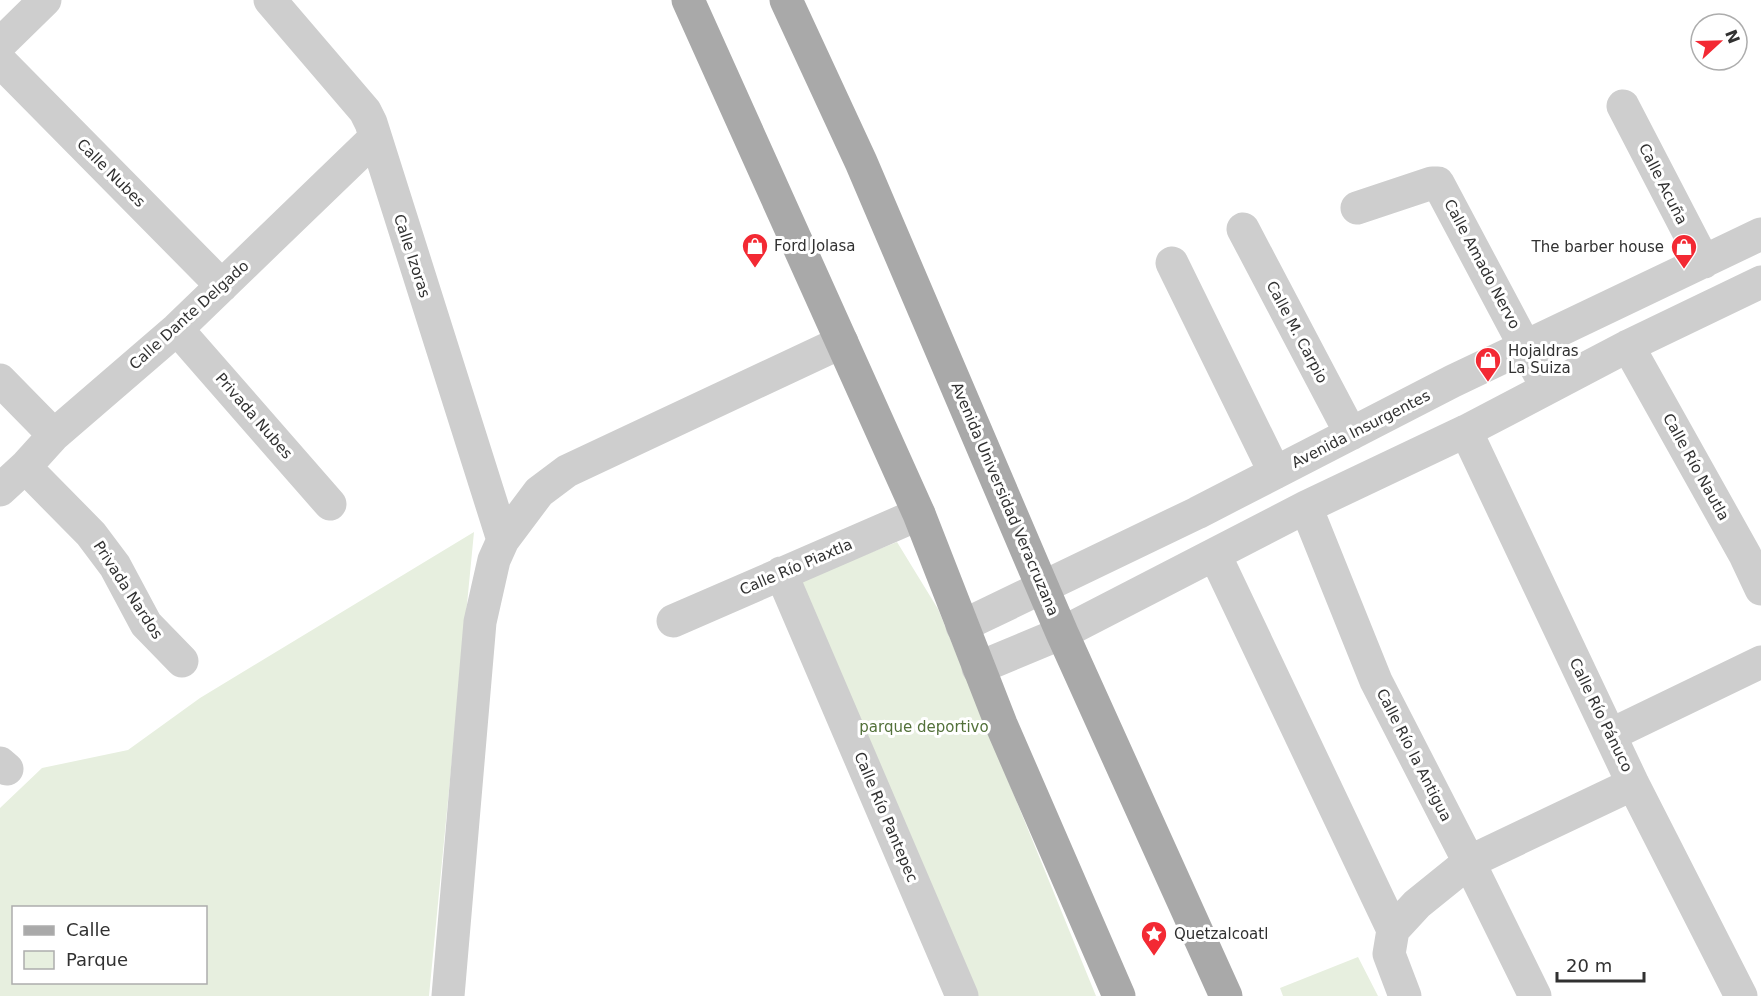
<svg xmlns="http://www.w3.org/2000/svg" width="1761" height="996" viewBox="0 0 1761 996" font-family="'DejaVu Sans',sans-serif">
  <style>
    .green { fill: #e7efdf; fill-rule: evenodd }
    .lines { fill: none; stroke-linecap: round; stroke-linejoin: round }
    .minor { stroke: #cecece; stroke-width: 33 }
    .major { stroke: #a9a9a9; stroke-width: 33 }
    .labels { text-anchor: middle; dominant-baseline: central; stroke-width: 6; stroke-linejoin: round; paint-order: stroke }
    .street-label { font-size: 15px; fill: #313131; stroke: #fff }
    .poi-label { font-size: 15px; fill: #313131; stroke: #fff; text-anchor: start }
    .park-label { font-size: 15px; fill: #53713a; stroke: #fff }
  </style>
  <rect width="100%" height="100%" fill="#fff"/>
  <path class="green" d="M474,532L429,996H0V808L42,768L128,750L200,698ZM14,908H206V982H14Z
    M897,542L938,609L1096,996H971L800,581Z
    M1358,957L1378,996H1283L1280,988Z"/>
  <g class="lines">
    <path class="minor" d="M270,0L365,111L371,123L503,540
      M0,44L45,0
      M0,61L222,286
      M1623,106L1704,262
      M1357,208L1432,183H1438L1547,388
      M1243,229L1351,434
      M1172,263L1275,473
      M177,329L330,504
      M1628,346L1745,555L1761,589
      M0,380L54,435
      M1466,431L1633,784L1741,996
      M25,467L91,534L115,566L146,624L182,661
      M0,490L25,467L54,435L177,329L375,138
      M1306,507L1376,681L1469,862L1535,996
      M1215,555L1393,930
      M781,573L962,996
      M673,621L919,514
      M962,626L1197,513L1453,381L1761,234
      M978,668L1062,633L1306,507L1466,431L1628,346L1761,282
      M1612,734L1761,662
      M0,763L7,769
      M448,996L480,622L494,560L503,540L539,492L567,471L842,342
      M1405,996L1389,954L1393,930L1417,904L1469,862L1633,784"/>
    <path class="major" d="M688,0L919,514L1001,724L1119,996
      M786,0L861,162L1062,633L1226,996"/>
  </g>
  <defs>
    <g id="shop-pin" transform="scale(1.35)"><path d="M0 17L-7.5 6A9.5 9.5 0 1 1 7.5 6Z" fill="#f32933" stroke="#fff"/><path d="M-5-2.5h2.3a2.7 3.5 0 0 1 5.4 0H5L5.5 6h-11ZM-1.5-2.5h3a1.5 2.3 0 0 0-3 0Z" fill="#fff"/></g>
    <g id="sight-pin" transform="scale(1.35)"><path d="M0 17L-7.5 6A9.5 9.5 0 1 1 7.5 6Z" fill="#f32933" stroke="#fff"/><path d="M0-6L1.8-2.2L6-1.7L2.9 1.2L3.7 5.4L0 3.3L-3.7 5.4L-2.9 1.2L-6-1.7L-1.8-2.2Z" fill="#fff"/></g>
  </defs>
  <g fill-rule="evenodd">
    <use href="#shop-pin" x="755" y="246"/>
    <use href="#shop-pin" x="1684" y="247"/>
    <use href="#shop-pin" x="1488" y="360"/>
    <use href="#sight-pin" x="1154" y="934"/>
  </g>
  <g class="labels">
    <g class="street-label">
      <text transform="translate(111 173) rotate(45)">Calle Nubes</text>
      <text transform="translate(1663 184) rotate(63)">Calle Acuña</text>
      <text transform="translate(412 256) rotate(72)">Calle Izoras</text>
      <text transform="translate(1482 264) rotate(62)">Calle Amado Nervo</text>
      <text transform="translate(189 315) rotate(-42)">Calle Dante Delgado</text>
      <text transform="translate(1297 332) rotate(62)">Calle M. Carpio</text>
      <text transform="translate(254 416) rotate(49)">Privada Nubes</text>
      <text transform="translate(1361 429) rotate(-27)">Avenida Insurgentes</text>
      <text transform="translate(1696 467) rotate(61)">Calle Río Nautla</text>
      <text transform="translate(1005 499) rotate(67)">Avenida Universidad Veracruzana</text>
      <text transform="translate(796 567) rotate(-23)">Calle Río Piaxtla</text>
      <text transform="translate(128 590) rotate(57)">Privada Nardos</text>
      <text transform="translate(1601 715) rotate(64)">Calle Río Pánuco</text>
      <text transform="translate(1414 755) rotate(63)">Calle Río la Antigua</text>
      <text transform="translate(886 817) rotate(67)">Calle Río Pantepec</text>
    </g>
    <g class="poi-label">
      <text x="774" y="246">Ford Jolasa</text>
      <text x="1664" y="247" text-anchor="end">The barber house</text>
      <text x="1508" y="351">Hojaldras<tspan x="1508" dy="17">La Suiza</tspan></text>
      <text x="1174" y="934">Quetzalcoatl</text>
    </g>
    <g class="park-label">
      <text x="924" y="727">parque deportivo</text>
    </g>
  </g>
  <rect x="12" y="906" width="195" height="78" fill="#ffffff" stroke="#adadad" stroke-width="1.5"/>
  <rect x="24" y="926" width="30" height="9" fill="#a9a9a9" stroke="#adadad" stroke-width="1.5"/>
  <text x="66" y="936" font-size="18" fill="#313131">Calle</text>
  <rect x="24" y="951" width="30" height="18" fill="#e7efdf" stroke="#adadad" stroke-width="1.5"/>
  <text x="66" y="966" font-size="18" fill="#313131">Parque</text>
  <g transform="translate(1719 42) rotate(68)"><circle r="28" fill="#ffffff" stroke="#adadad" stroke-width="1.5"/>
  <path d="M0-4.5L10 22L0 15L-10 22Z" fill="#f32933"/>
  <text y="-9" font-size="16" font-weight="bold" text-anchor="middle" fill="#313131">N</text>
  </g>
  <path d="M1557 972v9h87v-9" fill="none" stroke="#313131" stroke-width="3"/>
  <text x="1566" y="972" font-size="18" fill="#313131" stroke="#ffffff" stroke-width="4.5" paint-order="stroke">20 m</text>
</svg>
